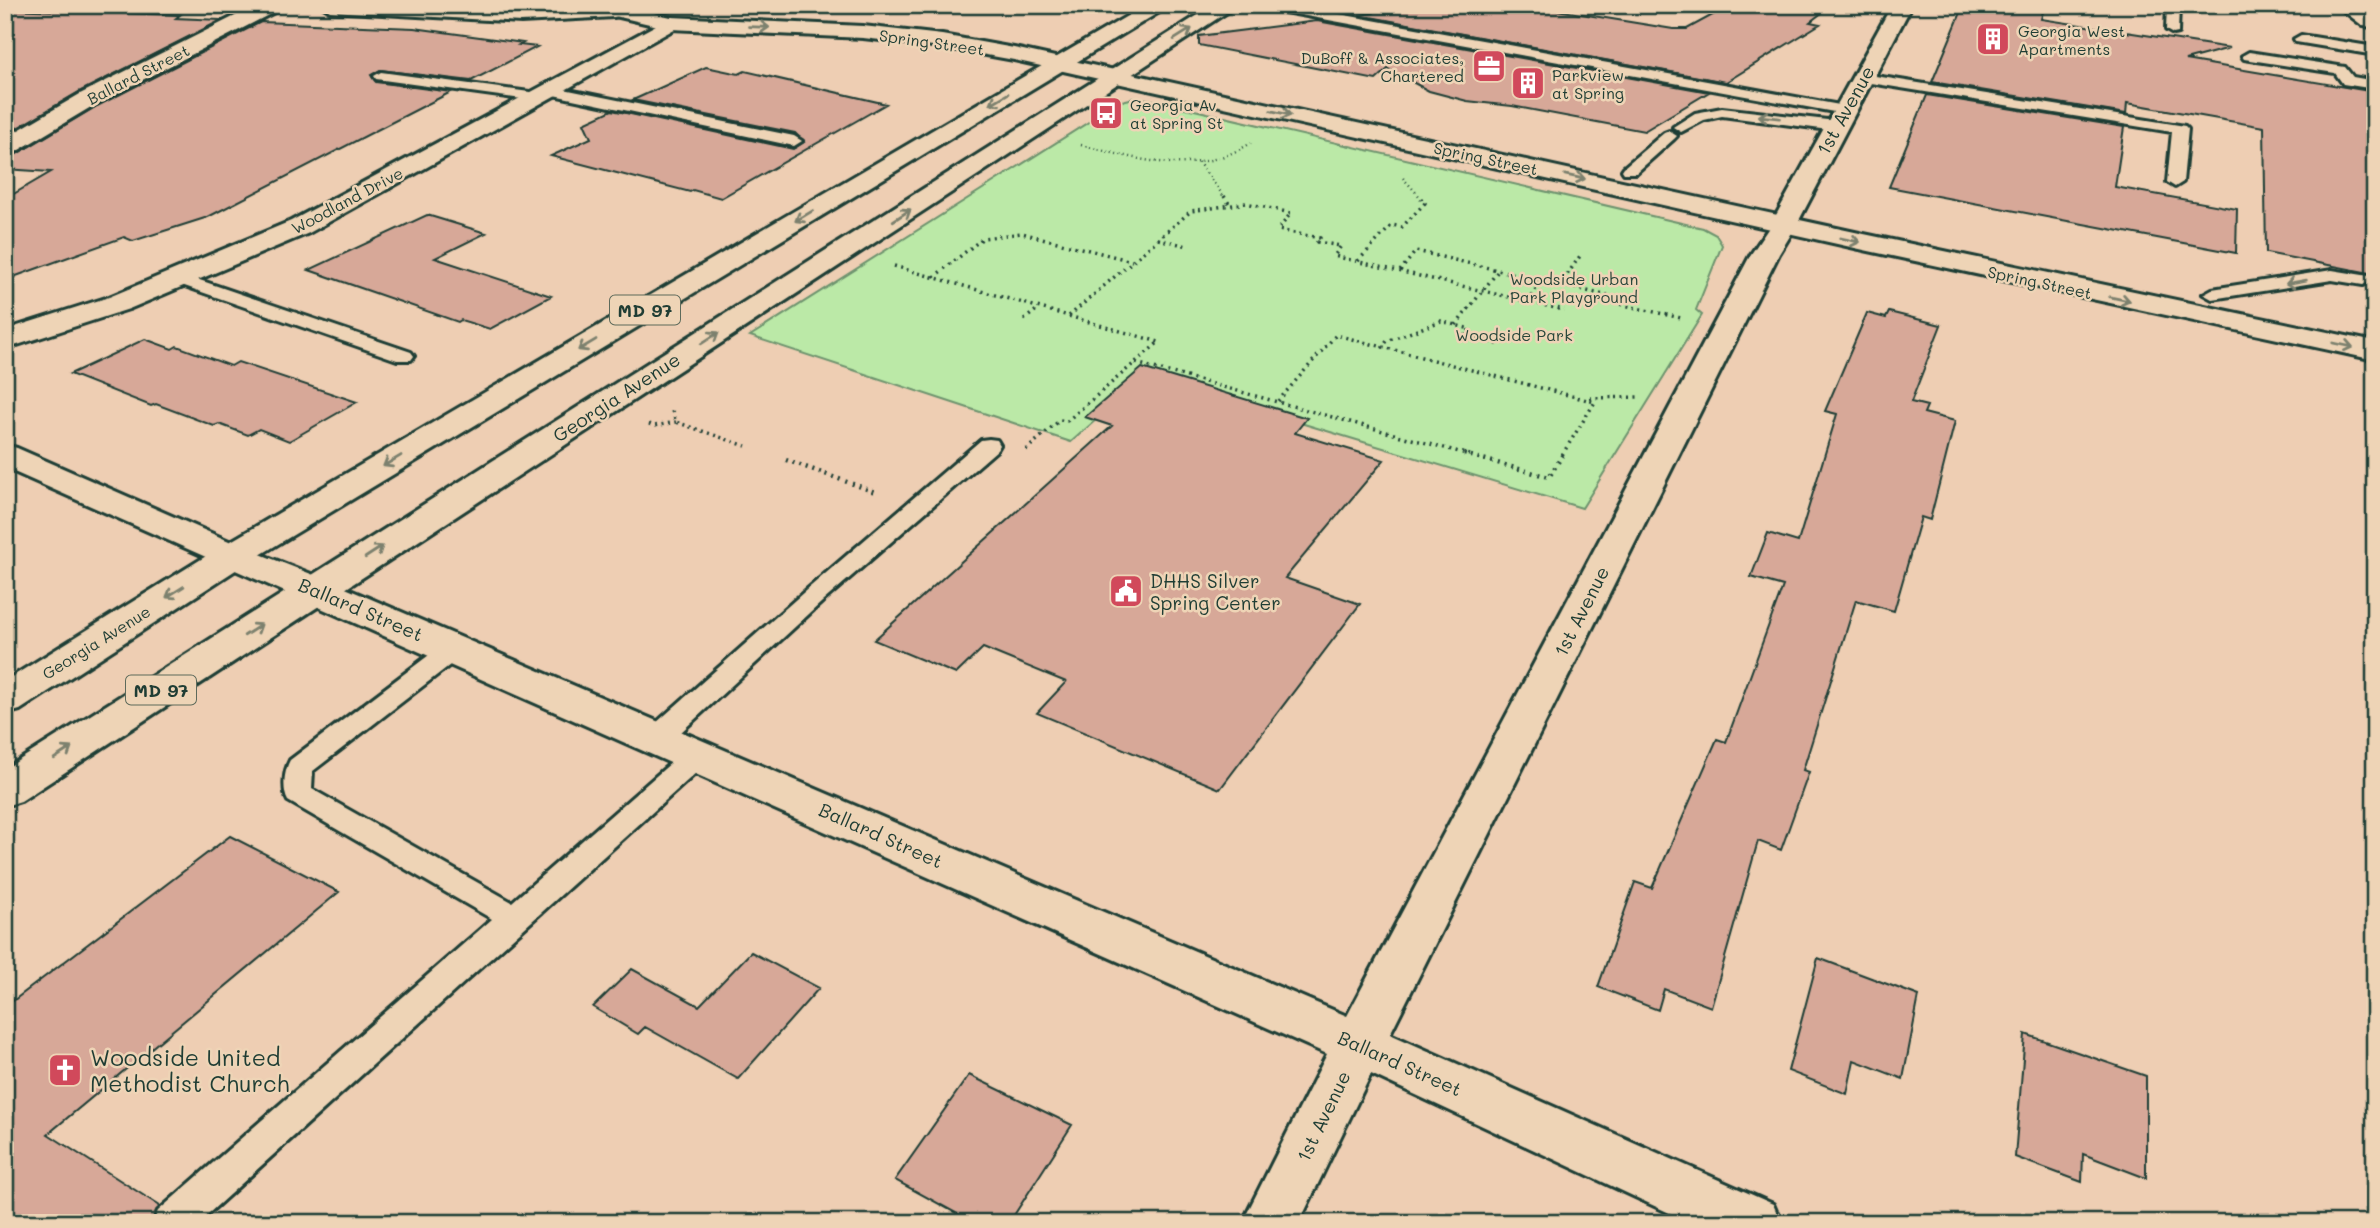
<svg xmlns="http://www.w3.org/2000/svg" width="2380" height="1228" viewBox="0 0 2380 1228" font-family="Mali,sans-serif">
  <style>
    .green { fill: #bbe9a7; stroke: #6d936e; stroke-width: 2 }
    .building { fill: #d7a898; stroke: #1f3d34; stroke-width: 2 }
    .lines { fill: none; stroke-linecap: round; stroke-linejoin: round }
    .service-casing { stroke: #1f3d34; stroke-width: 6 }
    .minor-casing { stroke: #1f3d34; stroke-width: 6 }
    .tertiary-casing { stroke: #1f3d34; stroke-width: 6 }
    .secondary-casing { stroke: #1f3d34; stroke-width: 6 }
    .primary-casing { stroke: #1f3d34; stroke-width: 6 }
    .path-far2 { stroke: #1f3d34; stroke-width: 2.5; stroke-dasharray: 1 3.5; stroke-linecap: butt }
    .path-far1 { stroke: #1f3d34; stroke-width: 3.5; stroke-dasharray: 2 4.5; stroke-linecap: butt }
    .path { stroke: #1f3d34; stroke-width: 4.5; stroke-dasharray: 2 5; stroke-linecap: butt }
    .service { fill: #eed4b6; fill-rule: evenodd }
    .minor { fill: #eed4b6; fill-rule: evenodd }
    .tertiary { fill: #eed4b6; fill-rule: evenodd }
    .secondary { fill: #eed4b6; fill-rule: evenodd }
    .primary { fill: #eed4b6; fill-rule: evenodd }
    .oneway { stroke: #7c816e }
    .labels { text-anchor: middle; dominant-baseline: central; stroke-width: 5; stroke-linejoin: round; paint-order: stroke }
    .far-poi-label { font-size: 16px; fill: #1f3d34; stroke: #eed4b6; text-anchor: start }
    .far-street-label { font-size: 16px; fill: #1f3d34; stroke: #eed4b6 }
    .far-park-label { font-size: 16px; fill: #27463a; stroke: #eed4b6 }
    .shield { fill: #eed4b6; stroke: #5d6a5b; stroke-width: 2 }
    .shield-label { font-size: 18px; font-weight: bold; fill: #1f3d34 }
    .street-label { font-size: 19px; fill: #1f3d34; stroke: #eed4b6 }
    .poi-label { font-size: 19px; fill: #1f3d34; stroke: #eed4b6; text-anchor: start }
    .near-poi-label { font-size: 23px; fill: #1f3d34; stroke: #eed4b6; text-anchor: start }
  </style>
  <rect width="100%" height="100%" fill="#eeceb3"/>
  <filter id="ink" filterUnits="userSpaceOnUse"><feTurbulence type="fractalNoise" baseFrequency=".0143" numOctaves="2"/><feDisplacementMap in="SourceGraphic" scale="14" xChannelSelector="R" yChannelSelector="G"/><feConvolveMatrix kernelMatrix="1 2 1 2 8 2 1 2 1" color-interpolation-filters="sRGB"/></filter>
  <g filter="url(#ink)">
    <path class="green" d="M1134,98L1147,99L1703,228L1716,235L1722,245L1696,310L1702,315L1582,508L1145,376L1071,442L750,336L1122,101Z"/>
    <path class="building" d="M1362,5H1526L1673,29H1687L1731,5H1832L1810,22L1820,24L1726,82L1359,15L1373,13Z
      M1964,5H2045L2041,19L2230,48L2185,60L2375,92V274L2266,253L2264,127L2127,103L2126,114L1932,82Z
      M5,9L180,15L176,18L222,20L79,92L5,135Z
      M1317,21L1709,92L1644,131L1512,106L1467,101L1429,91L1388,69L1376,80L1199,45V36Z
      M261,22L414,28L523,43L519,45L537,47L471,81L380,70L371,75L376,82L451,92L208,217L133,241L124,237L5,280V199L51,172L5,169V157L15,155L97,106Z
      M706,67L739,74L745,71L886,104L721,198L693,190L690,192L551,156L591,138L584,123L612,110L793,149L804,142L795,133L633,100Z
      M1927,95L2124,127L2115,187L2237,209L2236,253L1889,187Z
      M427,215L486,233L435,258L551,296L490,329L461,320L458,322L309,270Z
      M1889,312L1941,325L1911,402L1927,406L1924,413L1955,421L1930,520L1921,517L1894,611L1856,600L1803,770L1809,772L1781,850L1758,841L1711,1007L1664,989L1658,1010L1598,987L1635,882L1652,888L1717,739L1726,742L1783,586L1751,577L1768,533L1798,542L1837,414L1825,411L1867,313L1886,318Z
      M145,339L172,349L177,346L231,366L238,362L357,402L289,441L259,429L248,435L219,424L214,426L156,404L151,406L70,374Z
      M1142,368L1307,418L1295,433L1384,460L1285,578L1360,604L1220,789L1037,713L1066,682L983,648L956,674L874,640L1112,426L1085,417Z
      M230,836L339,892L48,1134L160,1206L151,1223H5V1007Z
      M751,952L819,988L738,1079L645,1027L638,1034L593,1007L632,969L699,1006Z
      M1818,958L1919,996L1903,1079L1854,1060L1847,1094L1788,1071Z
      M2025,1034L2146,1076V1178L2083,1154L2082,1182L2015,1157Z
      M969,1075L1072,1125L1009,1223H974L895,1180Z"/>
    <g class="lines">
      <g class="service-casing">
        <path id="service" d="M1262,5H1290L1845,106L1852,110L1845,114L1268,9Z
          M2167,5H2179L2178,33L2173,34L2166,30Z
          M2336,5H2351L2375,19V27L2363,26Z
          M2301,35L2375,47V55L2296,42L2294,39Z
          M2249,52L2345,67L2353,77L2375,81V89L2343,84L2335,73L2244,59L2242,56Z
          M381,72L537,93L544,97L537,101L376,79L374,76Z
          M1863,74L2185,126L2188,129L2183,182L2175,187L2167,182L2172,132L1858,81L1856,78Z
          M549,86L794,136L802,141L794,146L544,93L542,90Z
          M1722,108L1836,121L1844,126L1836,131L1722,116L1704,120L1681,132L1673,127L1695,113Z
          M1669,131L1677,136L1674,139L1636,173H1624L1622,170L1624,167L1664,133Z
          M2332,270L2369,276L2372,280L2363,285L2332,280L2212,299L2203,294L2212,289Z
          M179,273L411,352L414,356L411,360H397L173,282L170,278Z
          M989,439L997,440L1000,445L997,450L822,602L667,745L657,747L647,745L644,738L647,731L804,592L981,440Z
          M454,641L463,643L467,649L463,655L313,771L312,789L512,902L688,748L698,745L708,748L712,755L708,762L198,1223H153L158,1211L492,919L288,801C282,790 284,771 290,760L445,643Z"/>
      </g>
      <g class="minor-casing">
        <path id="minor" d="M257,5H283L280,9L96,104L14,153L5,155V138L80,94Z
          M320,5H439L521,10L615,5L624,11L621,15L614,17L521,22L330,11Z
          M671,17L678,19L681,23L678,27L309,233L129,309L5,349V330L109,297L291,221Z
          M1783,218L1792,220L1796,226L1779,254L1390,1034L1773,1204L1781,1223H1691L1371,1074L1299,1223H1242L1327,1054L5,468V445L17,448L245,548L329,581L1347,1016L1751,254L1774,220Z"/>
      </g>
      <g class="tertiary-casing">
        <path id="tertiary" d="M1892,5H1912L1796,226L1792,232L1783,234L1774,232L1770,226Z"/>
      </g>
      <g class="secondary-casing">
        <path id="secondary" d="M582,5H620L671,17L863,26L942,35L1014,48L1864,234L2375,342V360L1864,250L1014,60L942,47L863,38L671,29L585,9Z"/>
      </g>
      <g class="primary-casing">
        <path id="primary" d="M1146,5H1171L245,564L20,710L5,714V681L219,548Z
          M1214,5H1238L21,801L5,806V769Z"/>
      </g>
      <path class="path-far2" d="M1081,145C1141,160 1195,178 1251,143
        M1198,162L1225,198
        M1403,178L1421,198"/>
      <path class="path-far1" d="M1224,196L1230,205
        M1158,239L1188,246
        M1358,261L1392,225L1402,227L1425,203L1419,196
        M894,266L1159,342
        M1400,271L1416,251L1617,298L1619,304L1681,318
        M934,277L983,238L1022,233L1132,261
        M1560,285L1580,256
        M1528,302L1541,280
        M1069,316L1191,211L1246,203L1291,213L1278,230L1320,238L1317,242L1341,246L1334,256L1564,310
        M1024,320L1039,308
        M1456,325L1498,271
        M1498,344L1465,335L1470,329L1441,321L1387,341L1383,347L1595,402L1562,455
        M1136,363L1470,455
        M1590,398L1641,397
        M1278,401L1336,335L1383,347
        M672,411L676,422L746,446
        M649,424L655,426L676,422
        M1026,450L1060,420L1067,421L1159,342"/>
      <path class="path" d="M1464,454L1549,477L1563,454
        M786,460L875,492"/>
      <use href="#service" class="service"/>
      <use href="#minor" class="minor"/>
      <use href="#tertiary" class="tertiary"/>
      <use href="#secondary" class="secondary"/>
      <use href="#primary" class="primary"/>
    </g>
    <defs><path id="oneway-shaft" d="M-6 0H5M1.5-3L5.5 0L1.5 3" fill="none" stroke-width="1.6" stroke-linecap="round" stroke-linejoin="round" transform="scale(1.75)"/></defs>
    <g class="oneway">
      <use href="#oneway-shaft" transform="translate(759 27) rotate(2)"/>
      <use href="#oneway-shaft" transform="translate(1183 34) rotate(-32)"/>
      <use href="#oneway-shaft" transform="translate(999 99) rotate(149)"/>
      <use href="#oneway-shaft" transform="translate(1281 113) rotate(13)"/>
      <use href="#oneway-shaft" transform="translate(1769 117) rotate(-174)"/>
      <use href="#oneway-shaft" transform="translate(1575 177) rotate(12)"/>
      <use href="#oneway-shaft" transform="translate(902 215) rotate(-33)"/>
      <use href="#oneway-shaft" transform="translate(804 216) rotate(149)"/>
      <use href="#oneway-shaft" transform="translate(1850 240) rotate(12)"/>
      <use href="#oneway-shaft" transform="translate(2296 282) rotate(170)"/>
      <use href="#oneway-shaft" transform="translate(2120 299) rotate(12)"/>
      <use href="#oneway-shaft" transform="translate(710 338) rotate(-33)"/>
      <use href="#oneway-shaft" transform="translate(587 345) rotate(149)"/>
      <use href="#oneway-shaft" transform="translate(2343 345) rotate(12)"/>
      <use href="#oneway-shaft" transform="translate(392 461) rotate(149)"/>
      <use href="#oneway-shaft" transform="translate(374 552) rotate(-33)"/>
      <use href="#oneway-shaft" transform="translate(175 592) rotate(148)"/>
      <use href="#oneway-shaft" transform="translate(253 630) rotate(-33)"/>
      <use href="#oneway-shaft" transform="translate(63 753) rotate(-33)"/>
    </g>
  </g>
  <defs>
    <g id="building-square" transform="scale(1.75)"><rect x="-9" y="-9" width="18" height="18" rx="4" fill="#d1495b" stroke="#eed4b6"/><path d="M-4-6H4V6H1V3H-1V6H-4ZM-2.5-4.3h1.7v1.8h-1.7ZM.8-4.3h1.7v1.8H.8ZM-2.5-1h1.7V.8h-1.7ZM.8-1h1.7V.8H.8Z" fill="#fff"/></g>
    <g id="office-square" transform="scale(1.75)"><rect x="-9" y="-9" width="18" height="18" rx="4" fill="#d1495b" stroke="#eed4b6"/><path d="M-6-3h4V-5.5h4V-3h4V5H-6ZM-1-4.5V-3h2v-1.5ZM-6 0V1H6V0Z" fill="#fff"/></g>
    <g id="bus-square" transform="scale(1.75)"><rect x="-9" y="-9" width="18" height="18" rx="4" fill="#d1495b" stroke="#eed4b6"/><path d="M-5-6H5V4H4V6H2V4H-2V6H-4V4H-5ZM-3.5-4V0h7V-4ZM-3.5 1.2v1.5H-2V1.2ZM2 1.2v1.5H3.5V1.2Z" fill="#fff"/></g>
    <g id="civic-square" transform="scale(1.75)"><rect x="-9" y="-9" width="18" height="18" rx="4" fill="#d1495b" stroke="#eed4b6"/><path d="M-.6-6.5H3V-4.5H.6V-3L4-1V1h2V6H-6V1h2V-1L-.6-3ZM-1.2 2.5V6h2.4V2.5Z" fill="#fff"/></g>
    <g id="church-square" transform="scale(1.75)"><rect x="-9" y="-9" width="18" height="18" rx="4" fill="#d1495b" stroke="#eed4b6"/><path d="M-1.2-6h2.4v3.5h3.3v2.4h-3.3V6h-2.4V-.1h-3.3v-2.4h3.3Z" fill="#fff"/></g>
  </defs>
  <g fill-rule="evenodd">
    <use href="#building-square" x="1993" y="39"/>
    <use href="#office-square" x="1489" y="66"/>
    <use href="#building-square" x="1528" y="83"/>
    <use href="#bus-square" x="1106" y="113"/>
    <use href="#civic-square" x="1126" y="591"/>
    <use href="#church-square" x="65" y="1070"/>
  </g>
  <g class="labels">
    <g class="far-poi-label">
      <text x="2018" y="30">Georgia West<tspan x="2018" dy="18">Apartments</tspan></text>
      <text x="1464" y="57" text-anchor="end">DuBoff &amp; Associates,<tspan x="1464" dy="18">Chartered</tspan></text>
      <text x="1552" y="74">Parkview<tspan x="1552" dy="18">at Spring</tspan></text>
      <text x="1130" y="104">Georgia Av<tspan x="1130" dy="18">at Spring St</tspan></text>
    </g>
    <g class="far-street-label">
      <text transform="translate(932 42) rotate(8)">Spring Street</text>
      <text transform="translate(138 74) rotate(-27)">Ballard Street</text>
      <text transform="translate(1486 158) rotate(12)">Spring Street</text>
      <text transform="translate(347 200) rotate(-28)">Woodland Drive</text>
      <text transform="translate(2040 282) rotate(12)">Spring Street</text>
      <text transform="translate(96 642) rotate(-32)">Georgia Avenue</text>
    </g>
    <g class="far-park-label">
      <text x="1574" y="278">Woodside Urban<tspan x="1574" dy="18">Park Playground</tspan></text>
      <text x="1514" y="334">Woodside Park</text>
    </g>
    <g class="shield">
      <rect x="610" y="295.5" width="70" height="29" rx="5"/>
      <rect x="126" y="675.5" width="70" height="29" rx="5"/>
    </g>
    <g class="shield-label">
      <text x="645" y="310">MD 97</text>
      <text x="161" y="690">MD 97</text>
    </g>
    <g class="street-label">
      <text transform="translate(1845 110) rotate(-61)">1st Avenue</text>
      <text transform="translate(616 397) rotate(-33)">Georgia Avenue</text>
      <text transform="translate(361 609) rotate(23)">Ballard Street</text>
      <text transform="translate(1581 611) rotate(-63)">1st Avenue</text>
      <text transform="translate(881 835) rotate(24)">Ballard Street</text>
      <text transform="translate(1400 1063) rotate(24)">Ballard Street</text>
      <text transform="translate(1323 1116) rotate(-64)">1st Avenue</text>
    </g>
    <g class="poi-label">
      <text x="1150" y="580">DHHS Silver<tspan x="1150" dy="22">Spring Center</tspan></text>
    </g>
    <g class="near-poi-label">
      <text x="90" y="1057">Woodside United<tspan x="90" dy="26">Methodist Church</tspan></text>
    </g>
  </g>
  <rect width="2380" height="1228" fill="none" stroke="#eed4b6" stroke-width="28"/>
  <rect x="14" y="14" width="2352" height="1200" fill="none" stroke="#1f3d34" stroke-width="2.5" filter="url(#ink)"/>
</svg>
